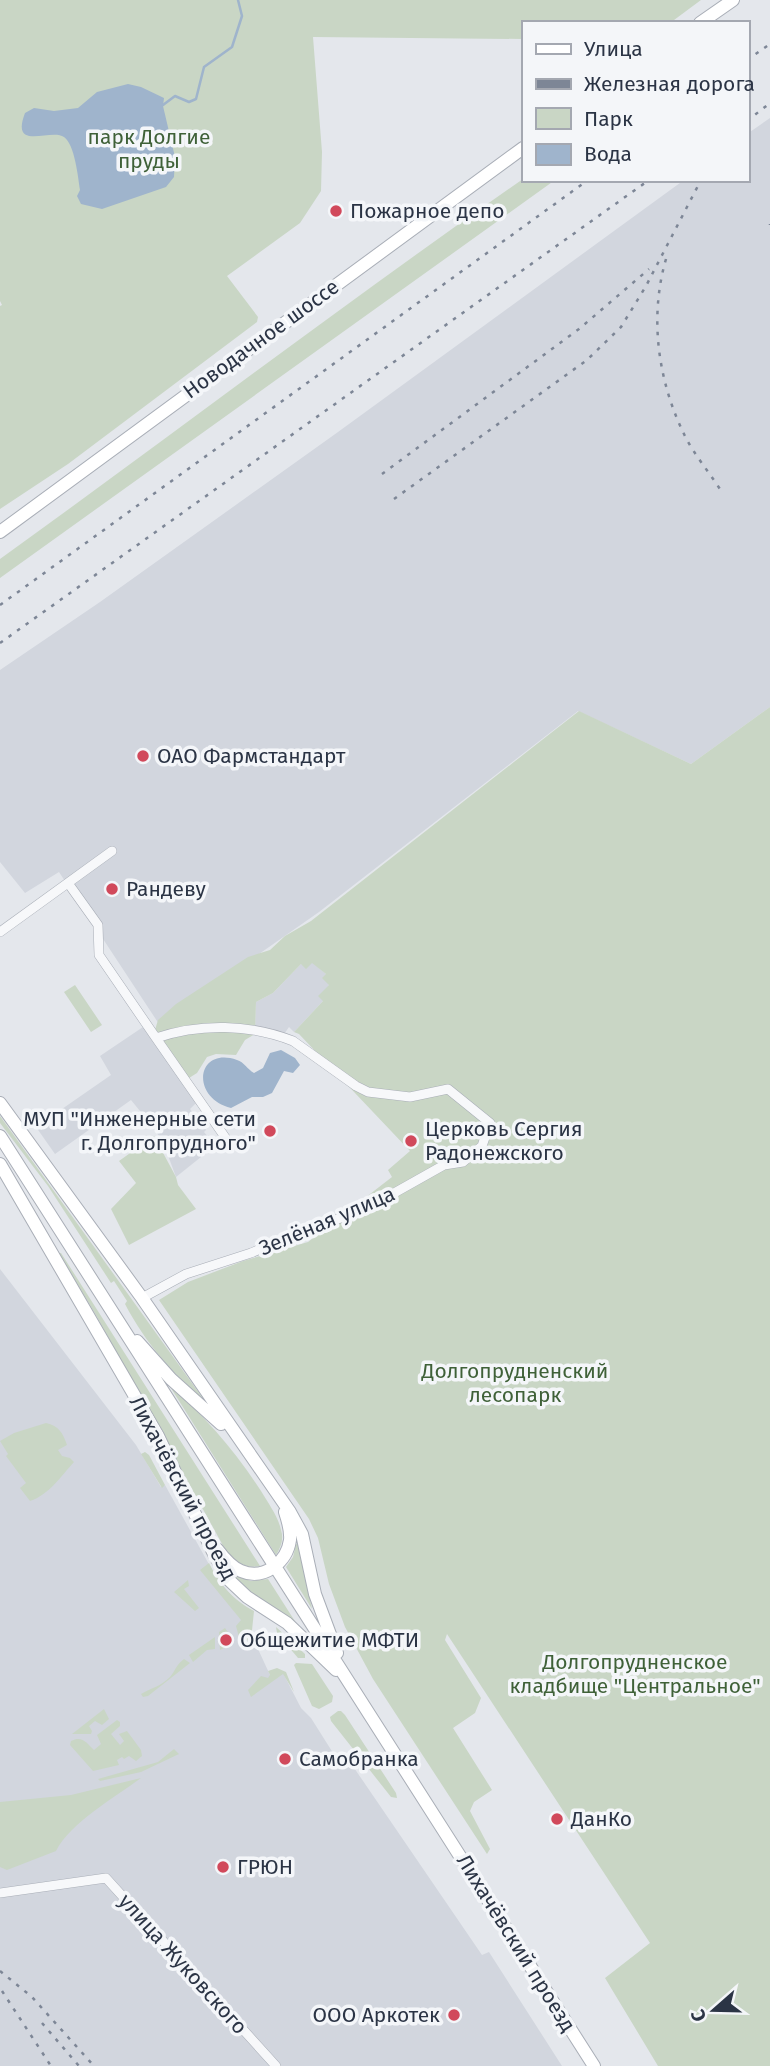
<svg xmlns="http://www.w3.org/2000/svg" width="770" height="2066" viewBox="0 0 770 2066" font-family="'Fira Sans',sans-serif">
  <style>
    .built { fill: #d2d6de }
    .green { fill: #c9d6c5 }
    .water { fill: #9fb4cc }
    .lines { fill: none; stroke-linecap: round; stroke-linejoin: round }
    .stream { stroke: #9fb4cc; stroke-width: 2.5 }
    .street-casing { stroke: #a9aeb7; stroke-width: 10 }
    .secondary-casing { stroke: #a9aeb7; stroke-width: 14 }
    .street { stroke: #f7f8fa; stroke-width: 9 }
    .secondary { stroke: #fff; stroke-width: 12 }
    .rail { stroke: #7d8696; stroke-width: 2.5; stroke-dasharray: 3.5 7; stroke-linecap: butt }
    .poi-dot { fill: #d1495b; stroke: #f4f6f9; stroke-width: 2.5 }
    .labels { text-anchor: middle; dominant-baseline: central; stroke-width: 7; stroke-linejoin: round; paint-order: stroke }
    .park-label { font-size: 21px; fill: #3f6138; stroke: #f4f6f9 }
    .poi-label { font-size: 21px; fill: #2b3445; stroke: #f4f6f9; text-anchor: start }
    .street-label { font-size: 21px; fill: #2b3445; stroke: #f4f6f9 }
  </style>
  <rect width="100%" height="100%" fill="#e4e7ec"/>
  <path class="built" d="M770,118V707L691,764L578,711L319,912L159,1024L59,872L25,893L0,862V670L100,602L338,432L684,180H747V134Z
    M312,962L326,974L329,985L323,1001L294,1032L289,1027L282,1037L255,1030L256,1002L273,993L301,964Z
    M143,1027L197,1102L190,1109L206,1130L204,1132L209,1138L205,1141L207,1145L199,1152L201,1157L176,1177L163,1142L153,1127L131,1100L55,1154L36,1127L111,1075L100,1056Z
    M0,1269L136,1445L161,1487L165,1485L216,1577L237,1602L251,1636L252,1646L254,1645L258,1649L270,1675L283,1673L301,1708L311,1718L340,1764L348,1759L482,1955L489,1952L562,2066H0Z"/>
  <path class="green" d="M0,0H701L670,23H523V39L313,37L322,152L321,191L300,223L227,276L258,317L257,322L68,464L0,509V306L2,305L0,301Z
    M523,179L555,180L0,578V559C175,433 346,302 523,179Z
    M770,707V2066H658L605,1978L650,1943L447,1634L445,1640L481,1698L475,1713L453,1728L492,1790L474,1802L470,1811L490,1849L487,1854L373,1679L345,1627L329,1584L318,1538L309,1519L159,1300L188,1282L243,1261L308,1242L392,1177L388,1170L410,1151L299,1034L294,1032L323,1001L318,996L329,985L322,978L326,974L312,963L306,969L301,964L273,993L256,1002L255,1034L245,1040L236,1055L216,1054L207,1057L197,1073L189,1078L155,1030L158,1020L176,1004L248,957L270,950L285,936L311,921L579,711L691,764Z
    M75,985L102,1025L91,1032L64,992Z
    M0,1116L207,1404C173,1374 146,1344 125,1304L127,1301L114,1281L111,1283L48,1186L0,1123Z
    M154,1136L176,1177L178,1185L196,1209L129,1245L111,1209L136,1183L119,1161Z
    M59,1253H61L260,1566C245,1569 236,1562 226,1551L97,1317Z
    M169,1385C205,1416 235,1451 261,1491C268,1503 278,1516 281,1530C284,1539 281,1547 276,1555Z
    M46,1423C59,1426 63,1433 67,1445L58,1450L62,1456L70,1458L74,1462C61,1476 49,1495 30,1501L20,1488L26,1483L6,1456L8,1454L0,1441L14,1433Z
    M145,1452L149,1455L165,1485L162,1488L141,1454Z
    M296,1544L299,1545L312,1609L286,1567L293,1557Z
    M209,1563C220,1585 232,1599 254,1611L251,1640L240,1641L236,1626L241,1620L200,1570Z
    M232,1575L251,1581L268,1579L298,1626L249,1594Z
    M188,1580L189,1586L184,1589L199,1608L195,1611L174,1592Z
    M276,1627L305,1654V1658H298L277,1633Z
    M225,1628L230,1635V1642L226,1647L220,1650L219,1632Z
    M215,1637V1649L207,1650L193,1662L189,1655Z
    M184,1659L190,1663L148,1696L143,1697L141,1694C151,1688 160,1687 170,1677C176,1670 175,1666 184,1659Z
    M296,1663L312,1664L333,1696L332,1702L319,1709L312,1706L294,1665Z
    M277,1668L286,1672L294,1692L283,1674L251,1697L248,1690L261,1676L268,1678L270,1675L268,1671Z
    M104,1709L109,1719L102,1725L95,1721L89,1726L92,1731L91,1734H72Z
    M338,1711H341L345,1715L396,1793L397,1798L391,1797L331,1721L330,1717Z
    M117,1720L120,1722V1726L111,1734L120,1745L124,1741L119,1734L127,1731L141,1750L142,1756L136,1761L129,1756L124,1759L122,1757L117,1760L119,1765L93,1771L70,1745L71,1741C82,1735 87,1743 94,1750L101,1744L97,1735Z
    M174,1749L179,1754L141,1772L100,1781L98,1779L158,1762Z
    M141,1778C114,1798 71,1822 56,1851L7,1870L0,1867V1802L71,1795Z"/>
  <path class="water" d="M128,84L141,87L164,98L163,106L175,157L174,177L166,187L102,209L81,204L77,196L80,190C78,177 75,145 64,137C51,128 10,152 25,113L34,108L54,111L78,108L97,92Z
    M281,1050L295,1058L300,1065L293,1073L284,1071L272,1093L263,1097H252L231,1108C190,1098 196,1046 237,1060C244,1062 247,1069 254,1073L263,1068L270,1053Z"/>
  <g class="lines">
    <path class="stream" d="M163,105L175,96L189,102L196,99L204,67L232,47L242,16L238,0"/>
    <g class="street-casing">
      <path id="street" d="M68,883L98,925L99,955L156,1038C200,1023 250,1024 293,1041L356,1086L368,1092L410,1097L448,1089L490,1123L482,1146L463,1162L444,1165L364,1210L303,1231L251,1253L186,1274L142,1298
        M0,932L112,851
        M156,1038L227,1140
        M0,1893L106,1878L276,2066"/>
    </g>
    <g class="secondary-casing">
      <path id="secondary" d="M700,23L733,0
        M0,532L523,148
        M0,1103L142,1298L290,1512L302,1534L315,1594L337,1653
        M0,1136L594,2066
        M0,1164L158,1436L214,1554L230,1581L247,1597L287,1623L336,1670
        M137,1341L171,1379L221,1424
        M217,1549C223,1557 231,1567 241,1571C264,1581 287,1562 290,1540C291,1530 288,1521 285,1512"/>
    </g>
    <use href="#street" class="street"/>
    <use href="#secondary" class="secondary"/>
    <path class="rail" d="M747,60L770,44
      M747,121L770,103
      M770,224V225
      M666,259C649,317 658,381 684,434C694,455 711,474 723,494
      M382,474L579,329L649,269
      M394,499L587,360L621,327L646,286L701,180
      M0,605L588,180
      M0,643L649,180
      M0,1971L32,1997L94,2066
      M2,1991L51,2066
      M42,2023L79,2066"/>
  </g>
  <g class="poi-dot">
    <circle cx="336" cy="211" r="7"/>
    <circle cx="143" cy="756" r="7"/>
    <circle cx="112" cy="889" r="7"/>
    <circle cx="270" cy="1131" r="7"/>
    <circle cx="411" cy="1141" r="7"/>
    <circle cx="226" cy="1640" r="7"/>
    <circle cx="285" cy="1759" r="7"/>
    <circle cx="557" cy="1819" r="7"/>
    <circle cx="223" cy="1867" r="7"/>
    <circle cx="454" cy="2015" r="7"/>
  </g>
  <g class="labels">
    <g class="park-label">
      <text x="149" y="137">парк Долгие<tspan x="149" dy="24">пруды</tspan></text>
      <text x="515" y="1371">Долгопрудненский<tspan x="515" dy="24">лесопарк</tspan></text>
      <text x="635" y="1662">Долгопрудненское<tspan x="635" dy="24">кладбище "Центральное"</tspan></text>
    </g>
    <g class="poi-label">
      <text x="350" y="211">Пожарное депо</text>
      <text x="157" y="756">ОАО Фармстандарт</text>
      <text x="126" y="889">Рандеву</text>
      <text x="256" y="1119" text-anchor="end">МУП "Инженерные сети<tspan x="256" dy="24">г. Долгопрудного"</tspan></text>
      <text x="425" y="1129">Церковь Сергия<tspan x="425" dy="24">Радонежского</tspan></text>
      <text x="240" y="1640">Общежитие МФТИ</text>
      <text x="299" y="1759">Самобранка</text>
      <text x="571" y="1819">ДанКо</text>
      <text x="237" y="1867">ГРЮН</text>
      <text x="440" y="2015" text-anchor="end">ООО Аркотек</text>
    </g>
    <g class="street-label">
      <text transform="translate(261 339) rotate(-36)">Новодачное шоссе</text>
      <text transform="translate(327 1221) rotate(-23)">Зелёная улица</text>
      <text transform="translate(183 1488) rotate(62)">Лихачёвский проезд</text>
      <text transform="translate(516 1943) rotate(58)">Лихачёвский проезд</text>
      <text transform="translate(183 1964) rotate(48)">улица Жуковского</text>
    </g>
  </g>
  <rect x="522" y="21" width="228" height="161" fill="#f4f6f9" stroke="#a4a8b1" stroke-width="2"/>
  <rect x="536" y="44" width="35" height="10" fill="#ffffff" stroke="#a4a8b1" stroke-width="2"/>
  <text x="584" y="56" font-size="21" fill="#2b3445">Улица</text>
  <rect x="536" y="79" width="35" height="10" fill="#7d8696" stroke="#a4a8b1" stroke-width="2"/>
  <text x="584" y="91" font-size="21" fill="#2b3445">Железная дорога</text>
  <rect x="536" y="108" width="35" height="21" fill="#c9d6c5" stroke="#a4a8b1" stroke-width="2"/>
  <text x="584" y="126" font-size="21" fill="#2b3445">Парк</text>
  <rect x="536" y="144" width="35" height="21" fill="#9fb4cc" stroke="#a4a8b1" stroke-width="2"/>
  <text x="584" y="161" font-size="21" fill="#2b3445">Вода</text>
  <g transform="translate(714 2010) rotate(250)" stroke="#f4f6f9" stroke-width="5" paint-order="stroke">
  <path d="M0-5L12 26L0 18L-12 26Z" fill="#2b3445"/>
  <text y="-10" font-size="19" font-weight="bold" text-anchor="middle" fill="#2b3445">С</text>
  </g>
</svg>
